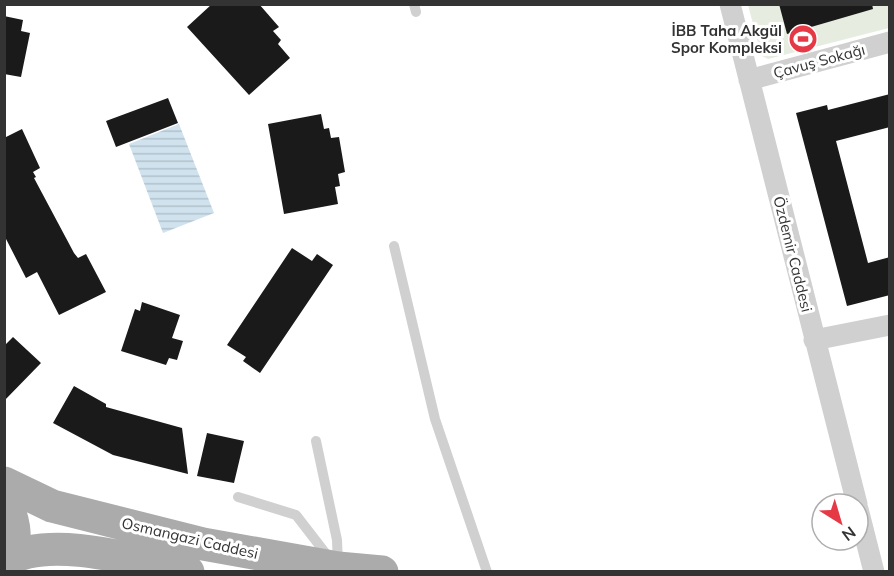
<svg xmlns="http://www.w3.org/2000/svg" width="894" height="576" viewBox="0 0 894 576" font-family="Mulish,sans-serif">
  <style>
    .pitch { fill: #e6ecdf }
    .water { fill: url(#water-rules) }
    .building { fill: #1a1a1a }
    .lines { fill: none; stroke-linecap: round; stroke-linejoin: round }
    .service { stroke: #d0d0d0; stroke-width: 10 }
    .minor { stroke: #d0d0d0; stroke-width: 21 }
    .primary { stroke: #ababab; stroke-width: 33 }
    .labels { text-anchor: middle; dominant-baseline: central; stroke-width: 6; stroke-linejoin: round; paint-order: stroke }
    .poi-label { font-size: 15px; font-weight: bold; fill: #333; stroke: #fff; text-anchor: end }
    .street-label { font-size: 15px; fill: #333; stroke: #fff }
  </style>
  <defs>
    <pattern id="water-rules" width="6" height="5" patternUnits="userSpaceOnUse" patternTransform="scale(1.5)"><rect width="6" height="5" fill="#cfe2ee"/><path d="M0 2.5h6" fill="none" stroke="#b2c2cd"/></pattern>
  </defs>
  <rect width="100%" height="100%" fill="#fff"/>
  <path class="pitch" d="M748,5H889V28L768,59L762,56L760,50Z"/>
  <path class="water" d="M179,124L214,213L163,233L129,144Z"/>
  <path class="building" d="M212,4H259L279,27L273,31L281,40L278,44L290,58L249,95L187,27Z
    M779,4H872L873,9L787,34Z
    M4,16L23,20L21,31L30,33L21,77L4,74Z
    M890,94V127L836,141L868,263L890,257V295L847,306L796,113L827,105L828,110Z
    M168,98L178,123L116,147L106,121Z
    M321,114L324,129L329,128L331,138L339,137L345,172L338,174L340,186L335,187L338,204L284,214L268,124Z
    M22,129L40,168L33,172L36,177L34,178L74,253L78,258L86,254L106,292L59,315L37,272L26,278L4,235V138Z
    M292,248L312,261L317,254L333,265L260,373L243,361L246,357L227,345Z
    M142,302L180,315L172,338L183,341L177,360L169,358L166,365L121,351L135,309L140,311Z
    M13,337L41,363L4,401V346Z
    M74,386L106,404V407L182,428L188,474L113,455L53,423Z
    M207,433L244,441L234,483L197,476Z"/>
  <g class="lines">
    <path class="service" d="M414,4L416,12
      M394,246L435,419L487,572
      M316,441L337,540L338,565
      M238,497L296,515L330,559"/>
    <path class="minor" d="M730,4L857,504
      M749,80L890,42
      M814,340L890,325
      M858,509L874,572"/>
    <path class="primary" d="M4,483L52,506L203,544L338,568L382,572
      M4,501C15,520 15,533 14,555
      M4,563C44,532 142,562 188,572"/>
  </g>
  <defs>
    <g id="stadium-disc" transform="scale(1.5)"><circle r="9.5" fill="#e63946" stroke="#fff"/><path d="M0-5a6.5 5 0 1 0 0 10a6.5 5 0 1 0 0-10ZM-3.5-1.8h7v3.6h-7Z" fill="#fff"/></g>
  </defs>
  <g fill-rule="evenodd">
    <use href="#stadium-disc" x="803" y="39"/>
  </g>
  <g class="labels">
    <g class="poi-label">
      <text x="782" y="30">İBB Taha Akgül<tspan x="782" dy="17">Spor Kompleksi</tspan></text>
    </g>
    <g class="street-label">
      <text transform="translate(819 61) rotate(-15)">Çavuş Sokağı</text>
      <text transform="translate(793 254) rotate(76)">Özdemir Caddesi</text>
      <text transform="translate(190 538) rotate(13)">Osmangazi Caddesi</text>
    </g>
  </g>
  <rect width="894" height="576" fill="none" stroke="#333333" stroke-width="12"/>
  <g transform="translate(840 522) rotate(143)"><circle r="28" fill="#ffffff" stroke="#adadad" stroke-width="1.5"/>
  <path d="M0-4.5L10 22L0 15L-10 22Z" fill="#e63946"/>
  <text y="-9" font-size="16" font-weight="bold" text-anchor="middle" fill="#333333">N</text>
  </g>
</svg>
